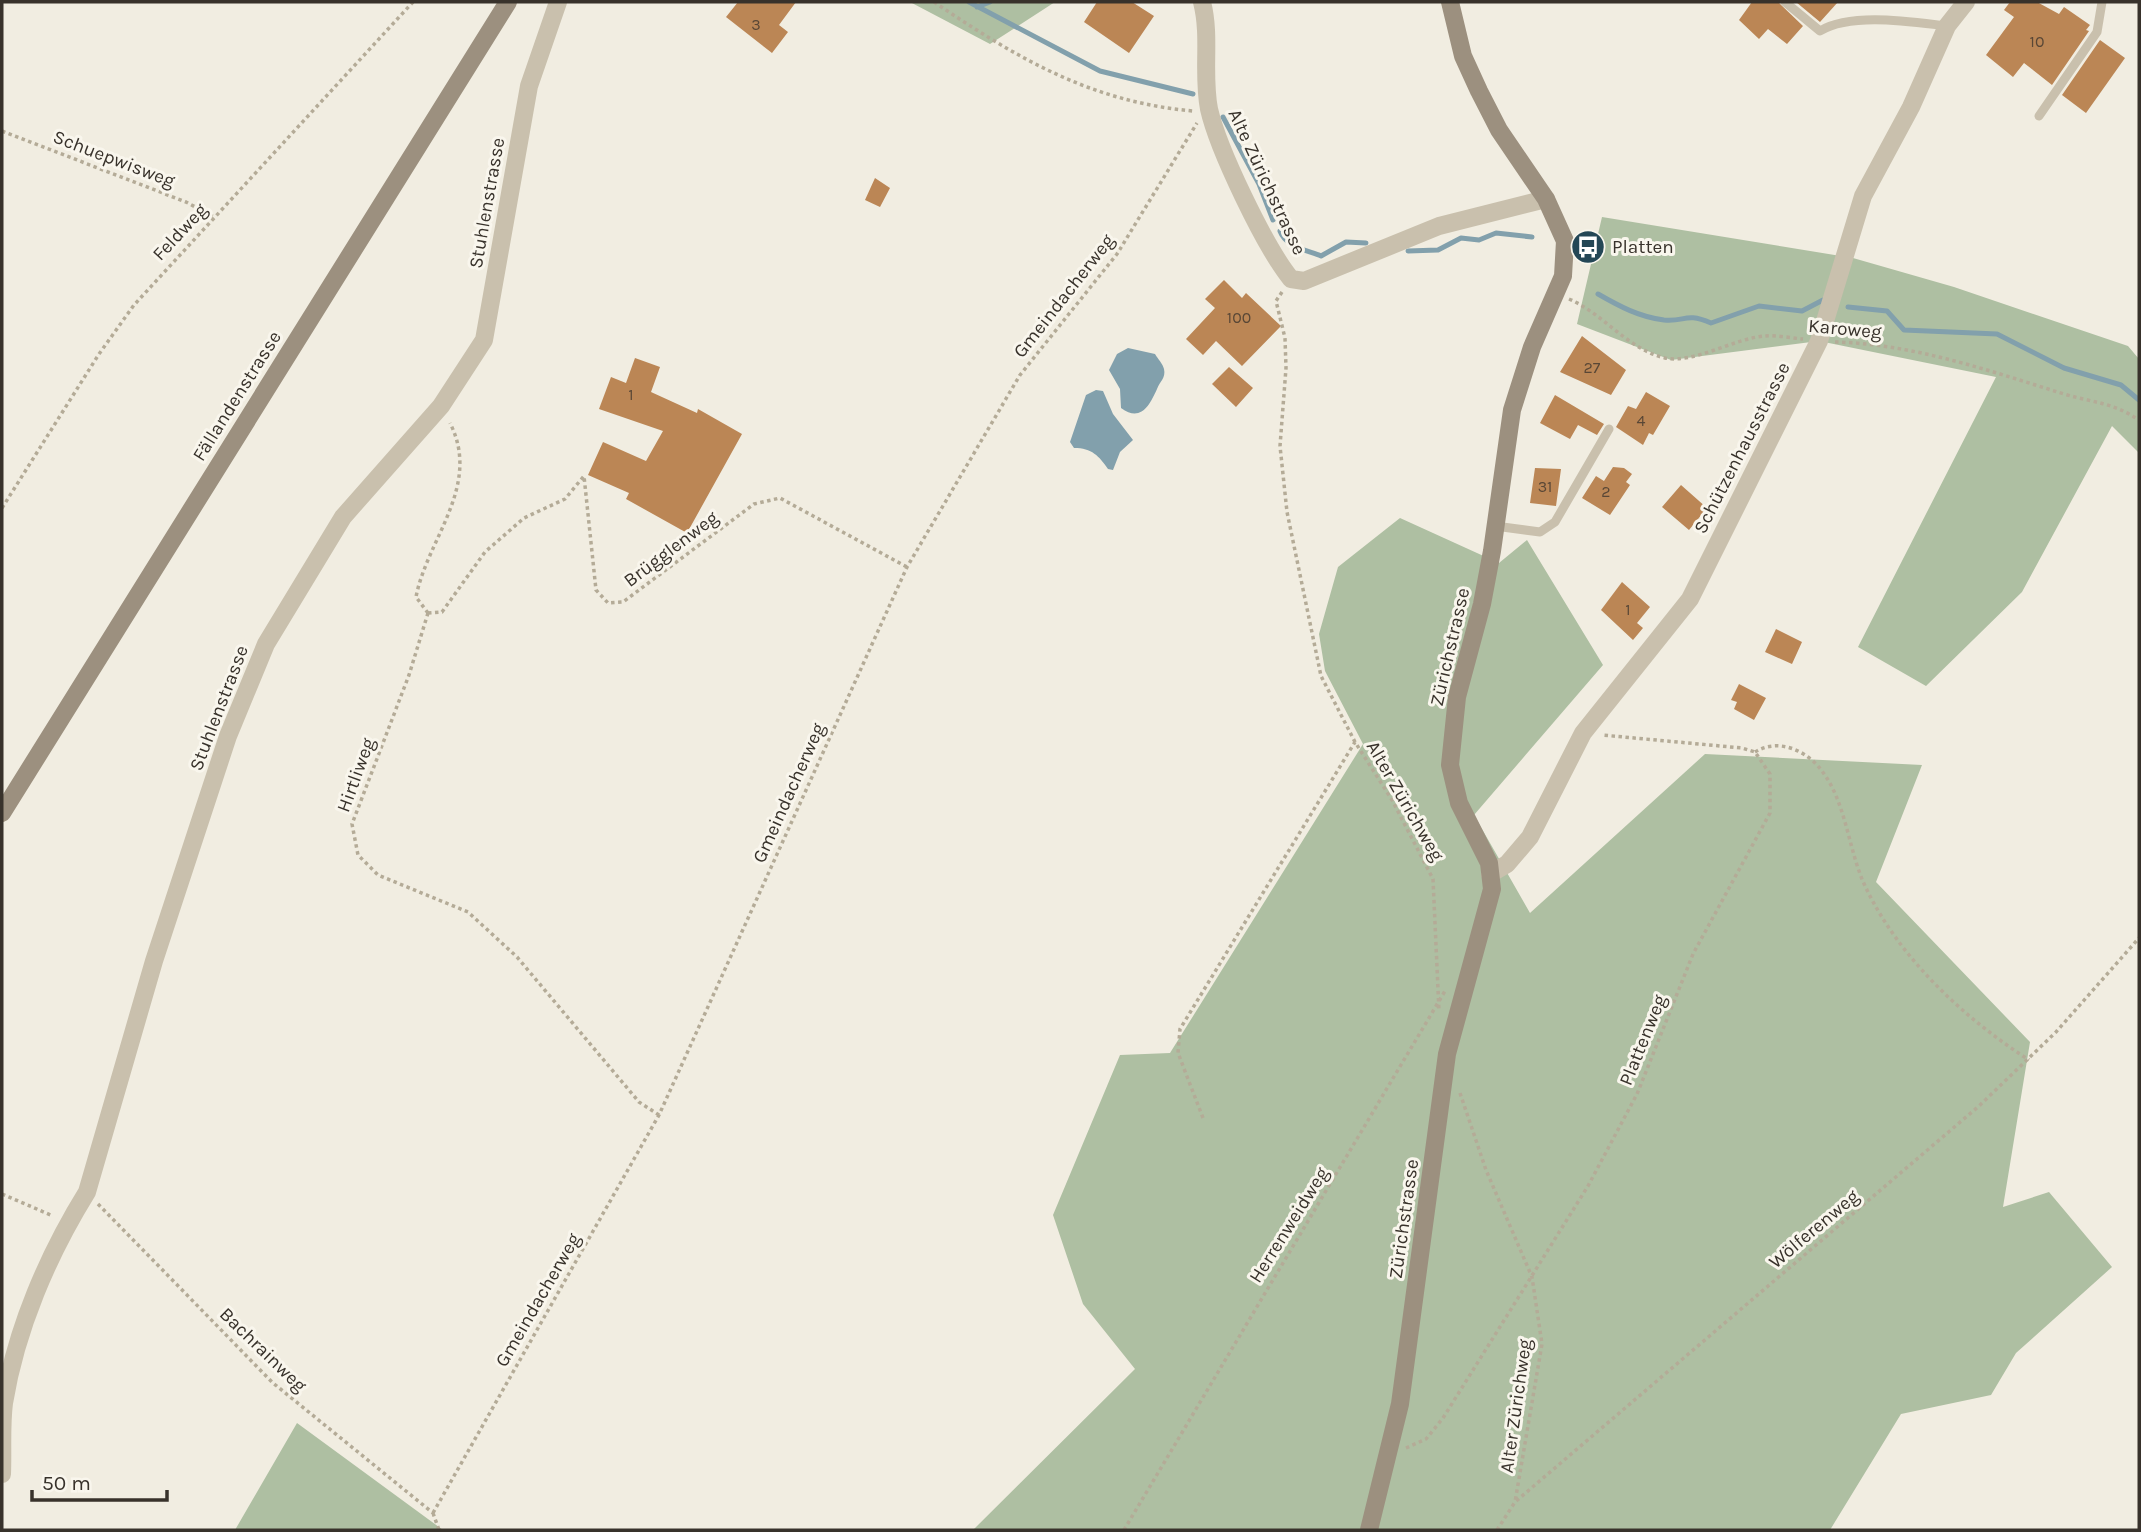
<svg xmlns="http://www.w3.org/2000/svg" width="2141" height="1532" viewBox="0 0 2141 1532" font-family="Karla,sans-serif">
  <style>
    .green { fill: #aebfa2 }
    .water { fill: #82a0ac }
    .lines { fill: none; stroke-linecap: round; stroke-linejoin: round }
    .stream { stroke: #82a0ac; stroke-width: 5 }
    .building { fill: #bb8655 }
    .path { stroke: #b4ab97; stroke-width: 3.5; stroke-dasharray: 3.5 3.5; stroke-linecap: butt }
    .lane { stroke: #c9c0ad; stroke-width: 9 }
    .street { stroke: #c9c0ad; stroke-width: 18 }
    .secondary { stroke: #9c907f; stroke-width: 18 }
    .labels { text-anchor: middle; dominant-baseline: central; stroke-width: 6; stroke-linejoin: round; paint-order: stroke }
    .number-label { font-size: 16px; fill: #594736 }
    .street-label { font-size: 19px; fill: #38322b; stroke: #f9f6ed }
    .poi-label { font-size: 19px; fill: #38322b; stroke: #f9f6ed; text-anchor: start }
  </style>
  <rect width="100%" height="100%" fill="#f1ede1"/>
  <path class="green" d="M910,2H1055L990,44Z
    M1602,217L1853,258L1954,287L2128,346L2139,359V453L2112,426L2022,592L1926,686L1858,647L1996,377L1819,341L1671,360L1577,324Z
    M1400,518L1499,563L1527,540L1603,665L1474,815L1530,913L1705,754L1922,765L1876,882L2030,1042L2003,1207L2049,1192L2112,1267L2016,1353L1991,1395L1901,1414L1830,1530H973L1135,1369L1083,1304L1053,1215L1120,1055L1170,1053L1363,744L1325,671L1319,634L1338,567Z
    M297,1423L443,1530H235Z"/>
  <path class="water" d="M1128,348L1155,354C1158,359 1163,364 1164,369C1166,378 1160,381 1157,389C1149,407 1140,422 1121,408L1120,389L1109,370L1117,354Z
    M1096,390L1103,391L1113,414L1133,440L1120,452L1113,470L1108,469C1099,456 1092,448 1074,448L1070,442L1086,395Z"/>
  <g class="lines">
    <path class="stream" d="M969,2L1100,71L1193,94
      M977,7L990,2
      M1223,117L1259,184L1273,220
      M1280,231C1286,247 1306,250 1321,256L1346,242L1366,243
      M1408,251L1438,250L1461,238L1479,240L1496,233L1532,237
      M1598,294C1619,306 1639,317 1664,320C1686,322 1685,312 1711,323L1759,306L1802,311L1823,300
      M1848,307L1887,311L1904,330L1997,334L2064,368L2121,385L2139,400"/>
  </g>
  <path class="building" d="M738,2H796L779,25L788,32L772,53L726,17Z
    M1097,2H1132L1154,16L1129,53L1084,22Z
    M1752,2H1778L1803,26L1787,44L1768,29L1759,39L1739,20Z
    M1796,2H1838L1820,22Z
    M2010,2H2037L2059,14L2064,7L2090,25L2086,30L2089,31L2052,85L2024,63L2013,77L1986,55L2014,17L2004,10Z
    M2100,40L2125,58L2086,113L2062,95Z
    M875,178L890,188L880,207L865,200Z
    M1224,280L1242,298L1246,293L1281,326L1242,366L1216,341L1203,355L1186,339L1215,308L1205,299Z
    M1582,336L1626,370L1611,395L1560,372Z
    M635,358L660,367L651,392L697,413L698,409L742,434L687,533L626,499L629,493L588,475L603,442L646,461L663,431L599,409L611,377L626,383Z
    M1229,367L1253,388L1236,407L1212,384Z
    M1646,392L1670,406L1653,435L1649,433L1643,445L1616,427L1628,406L1636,409Z
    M1555,395L1604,424L1597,435L1578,425L1570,439L1540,423Z
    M1613,467L1624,468L1632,474L1626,482L1630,485L1610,515L1582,498L1596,476L1604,481Z
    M1535,468L1561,469L1556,506L1530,503Z
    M1681,485L1707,508L1689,530L1662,507Z
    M1622,582L1650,607L1637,623L1643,628L1633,640L1601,610Z
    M1776,629L1802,642L1792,664L1765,652Z
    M1739,684L1766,698L1754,720L1734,709L1737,702L1731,700Z"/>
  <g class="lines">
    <path class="path" d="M934,2C1017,58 1091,102 1193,111
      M2,131L186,202L214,217
      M1282,292L1276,301L1285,338L1286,368L1280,446L1287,512L1321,676L1355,742L1392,800L1433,879L1439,1011
      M1569,299C1604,314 1627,349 1665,358C1694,364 1735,338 1765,336C1777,335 1791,338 1803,339
      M1835,342C1914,344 1990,371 2064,394C2094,403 2112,402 2139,420
      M2,508L99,354L134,305L413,2
      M428,613L442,612L485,552L524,518L565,499L584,476L596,590L608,603L623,602L754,504L780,498L907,567
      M428,613L409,675L352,824L358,855L378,875L468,912L517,957L639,1102L659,1115
      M428,613L416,597C427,539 482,486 450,423
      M1755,752C1776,739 1801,748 1817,765C1847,798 1847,849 1866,888C1900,959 1964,1018 2029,1060
      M1460,1093L1486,1170L1532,1277L1542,1344L1515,1502
      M1203,1118L1178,1053L1180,1029L1355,742
      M2,1194L53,1216
      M98,1204L273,1383L433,1513
      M1406,1448L1426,1439L1443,1418L1588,1186L1637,1094L1693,954L1770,813V774L1755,752L1742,748L1602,735
      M433,1513L659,1115L907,567L1020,375L1117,254L1197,123
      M433,1513L439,1530
      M1124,1530L1445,991
      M1497,1530L1515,1502L1979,1106L2056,1032L2139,938"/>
    <path class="lane" d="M1785,2L1820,31C1851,12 1912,22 1947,26
      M2039,116L2097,32L2102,2
      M1495,526L1540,532L1555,522L1609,429"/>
    <path class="street" d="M1202,2C1211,37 1202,73 1209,109C1218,149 1265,247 1291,279L1304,281L1439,226L1546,199
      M1490,874L1507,864L1530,837L1583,733L1690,599L1819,341L1863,196L1911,107L1947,26L1966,2
      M2,1474C3,1451 1,1426 4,1403C16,1329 48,1255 87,1192L154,961L228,736L266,644L343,517L441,406L484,340L529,86L558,2"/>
    <path class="secondary" d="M2,813L508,2
      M1369,1530L1400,1404L1447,1054L1492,889L1489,863L1459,803L1450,765L1457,697L1482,604L1492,551L1512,410L1532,347L1563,276L1565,241L1546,199L1499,130L1479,91L1463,56L1450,2"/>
  </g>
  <defs>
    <g id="bus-disc" transform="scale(1.75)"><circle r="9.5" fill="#244756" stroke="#f9f6ed"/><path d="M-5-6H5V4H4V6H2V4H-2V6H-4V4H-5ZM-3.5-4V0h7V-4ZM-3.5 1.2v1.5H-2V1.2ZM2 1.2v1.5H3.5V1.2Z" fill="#fff"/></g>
  </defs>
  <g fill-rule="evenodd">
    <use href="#bus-disc" x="1588" y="247"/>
  </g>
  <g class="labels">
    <g class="number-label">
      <text x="756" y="24">3</text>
      <text x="2037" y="41">10</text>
      <text x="1239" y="317">100</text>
      <text x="1592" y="367">27</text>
      <text x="631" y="394">1</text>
      <text x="1641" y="420">4</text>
      <text x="1545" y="486">31</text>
      <text x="1606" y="491">2</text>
      <text x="1628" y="609">1</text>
    </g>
    <g class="street-label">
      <text transform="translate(114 159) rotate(21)">Schuepwisweg</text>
      <text transform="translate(1267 182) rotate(65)">Alte Zürichstrasse</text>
      <text transform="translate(487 203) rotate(-80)">Stuhlenstrasse</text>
      <text transform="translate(180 232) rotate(-47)">Feldweg</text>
      <text transform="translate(1064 296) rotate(-52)">Gmeindacherweg</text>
      <text transform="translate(1845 329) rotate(5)">Karoweg</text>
      <text transform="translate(237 396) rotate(-58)">Fällandenstrasse</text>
      <text transform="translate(1742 448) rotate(-63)">Schützenhausstrasse</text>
      <text transform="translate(671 549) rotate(-37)">Brügglenweg</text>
      <text transform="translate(1450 647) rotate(-77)">Zürichstrasse</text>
      <text transform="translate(219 708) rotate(-69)">Stuhlenstrasse</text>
      <text transform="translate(356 775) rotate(-70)">Hirtliweg</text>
      <text transform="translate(789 793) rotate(-66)">Gmeindacherweg</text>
      <text transform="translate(1405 801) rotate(60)">Alter Zürichweg</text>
      <text transform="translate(1643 1040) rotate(-68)">Plattenweg</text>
      <text transform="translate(1404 1219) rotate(-82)">Zürichstrasse</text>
      <text transform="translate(1289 1225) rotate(-58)">Herrenweidweg</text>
      <text transform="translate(1814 1229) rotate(-40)">Wölferenweg</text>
      <text transform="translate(538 1300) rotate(-60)">Gmeindacherweg</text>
      <text transform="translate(263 1350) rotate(44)">Bachrainweg</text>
      <text transform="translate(1516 1406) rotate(-82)">Alter Zürichweg</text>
    </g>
    <g class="poi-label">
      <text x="1612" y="247">Platten</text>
    </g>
  </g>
  <rect width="2141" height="1532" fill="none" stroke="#38322b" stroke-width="7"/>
  <path d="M32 1490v10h135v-10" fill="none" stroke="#38322b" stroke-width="3.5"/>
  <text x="42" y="1490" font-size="21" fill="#38322b" stroke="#f9f6ed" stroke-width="5" paint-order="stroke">50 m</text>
</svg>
